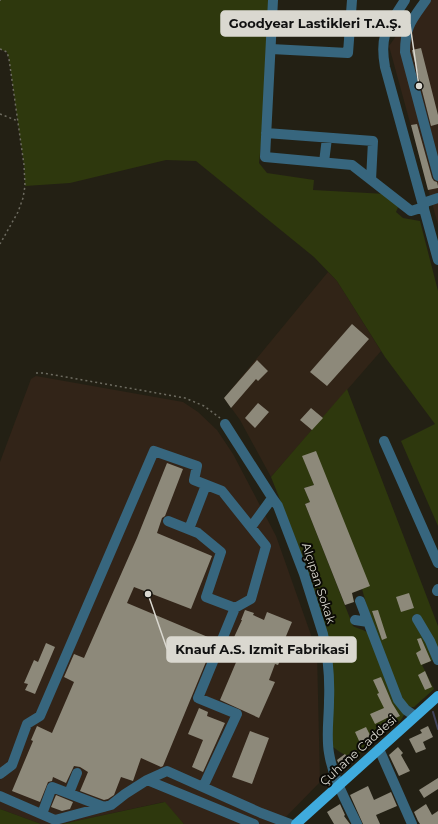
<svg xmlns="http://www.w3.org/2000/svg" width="438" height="824" viewBox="0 0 438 824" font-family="Montserrat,sans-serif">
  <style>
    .commercial { fill: #312417 }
    .industrial { fill: #322418 }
    .green { fill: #2e380d }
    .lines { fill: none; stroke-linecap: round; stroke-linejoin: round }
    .stream { stroke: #41435a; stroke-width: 2 }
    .building { fill: #8d897a }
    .path { stroke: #6e6c61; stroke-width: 1.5; stroke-dasharray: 2 3; stroke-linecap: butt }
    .minor { stroke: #37667e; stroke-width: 10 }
    .major { stroke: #3fabde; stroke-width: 10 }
    .labels { text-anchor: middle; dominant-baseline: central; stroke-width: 4; stroke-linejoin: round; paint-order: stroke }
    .street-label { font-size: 12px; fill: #dad8d0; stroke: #0b0a05 }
    .leader { fill: none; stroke: #dad8d0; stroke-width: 1.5 }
    .callout-dot { fill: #dad8d0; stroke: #0b0a05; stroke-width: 1.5 }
    .callout { fill: #dad8d0; stroke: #dad8d0; stroke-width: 1.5 }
    .callout-label { font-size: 13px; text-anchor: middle; font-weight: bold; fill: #111 }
  </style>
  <rect width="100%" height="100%" fill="#232014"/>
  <path class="commercial" d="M328,272L337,281L381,351L271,477L240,420L224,398Z"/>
  <path class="industrial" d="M422,0H438V225L389,46Z
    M36,376L183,402L198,412L217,430L233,454L276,536L317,652L320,782L279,824H184L164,802L62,824H41L0,809V462L31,379Z"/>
  <path class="green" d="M0,0H270L264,115L259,163L267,173L314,180L313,190L386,194L399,205L396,212L403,218L420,221L438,291V526L401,441L435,424L385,357L337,281L314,257L196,161L166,160L70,183L25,186L24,165L9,59L7,52L0,49Z
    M347,389L438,626V649L417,614L413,615L435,659L422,665L434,689L414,707H410L402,700L371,621L362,589L303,457L314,485L304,488L310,502L305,504L353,626C358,629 363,629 368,633L404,715L401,720C394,725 359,757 353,757C347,757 338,751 333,747L332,740V686L294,535L271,477Z
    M165,802L184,824H62Z
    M0,809L41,824H0Z"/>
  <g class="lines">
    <path class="stream" d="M433,712L438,729"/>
  </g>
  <path class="building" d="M421,48L438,115V124L431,126L412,51V50Z
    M417,124L432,178L434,181L437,182L438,186V188L428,190L411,125Z
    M352,324L369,339L327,386L310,372Z
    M257,360L268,371L258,381L256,379L231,408L224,398Z
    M258,403L269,412L255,428L245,418Z
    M311,408L323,418L312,430L300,420Z
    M316,451L370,586L352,593L354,602L345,605L305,504L310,502L304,488L314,485L302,456Z
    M167,463L183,469L165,516L162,518L157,533L212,556L191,609L134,587L127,603L215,640L163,766L161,767L141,758L133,781L121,777L114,795L108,799L104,800L80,791L88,772L80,767L74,766L66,783L53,777L52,781L48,782L40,802L12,791L33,741L31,740L37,726L52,733L74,682L64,677L74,654L84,658L137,538Z
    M409,593L414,608L401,612L396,597Z
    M245,610L254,613L253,615L264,620L267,612L292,622L281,648L285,650L278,665L275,664L269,680L275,682L259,718L220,700L240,653L229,648L242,620H241Z
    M378,610L387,638L382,640L372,611Z
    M421,638L431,661L421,665L416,653L421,650L417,639Z
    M46,643L55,647L35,694L25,690L28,684L24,683L34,660L38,662Z
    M425,671L432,687L425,690L418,675Z
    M381,677L392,703L400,716L391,720L389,717L375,724L370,714L384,708L377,694L379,693L373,680Z
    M199,708L208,712L207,716L225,723L203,772L192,767L203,740L188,734Z
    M428,726L433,737L423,742L426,749L416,753L409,739L422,733L420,730Z
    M366,727L371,737L360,743L355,732Z
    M250,731L269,738L252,784L232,777Z
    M398,747L403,753L401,755L410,771L399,776L389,755Z
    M345,754L351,762L341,769L337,760Z
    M438,778V789L424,798L419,790Z
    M368,786L374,800L391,792L397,806L376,815L380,824H363L350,795Z
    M56,795L73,802L70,809L62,811L51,807Z
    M340,804L345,815L344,816L350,824H334L327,812Z
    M426,804L432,815L438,811V824H420L418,821L414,812Z"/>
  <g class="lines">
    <path class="path" d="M0,1V0
      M0,49L7,52L9,59L24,165L25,186L23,198L18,212L0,244
      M0,114L18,121
      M36,373H43L185,398L204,406L220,418"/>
    <path class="minor" d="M273,0L265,157L352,165L411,211L424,207
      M405,0C388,27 379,34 385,67L438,260
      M426,0C412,20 405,26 405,52L438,176
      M271,49L348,53L352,0
      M266,133L373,141L371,180
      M324,162L327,138
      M423,203L438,198
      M225,424L273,499
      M384,441L438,563
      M168,521L198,533L221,552L206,597L235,608L198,698L237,714L203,787
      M251,527L270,501L273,499L278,506L304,574L323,634C328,656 330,678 329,701C329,718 326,736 329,753C333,778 346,801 357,824
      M189,529L206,485
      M437,591L438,589
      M360,601L398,700L406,710L415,716
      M417,619L430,641L438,660
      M355,620L368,622
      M379,749L412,824
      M0,774L12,765L27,724L40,716L154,451L197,466L194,480L222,491L266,546L251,599L235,608
      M147,780L254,824
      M69,793L77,773
      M0,796L55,820L111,805L125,794L147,780L167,771L261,813L290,824
      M42,814L52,787L104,807"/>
    <path class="major" d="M296,824L438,696"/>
  </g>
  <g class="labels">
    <g class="street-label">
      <text transform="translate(319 583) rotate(72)">Alçıpan Sokak</text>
      <text transform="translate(358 750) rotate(-42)">Çuhane Caddesi</text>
    </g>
  </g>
  <path class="leader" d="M419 86L410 24M148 594L167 649"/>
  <g class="callout-dot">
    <circle cx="419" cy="86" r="4"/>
    <circle cx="148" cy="594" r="4"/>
  </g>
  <g class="callout">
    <rect x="221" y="11" width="189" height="25" rx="4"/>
    <rect x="167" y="637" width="189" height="25" rx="4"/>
  </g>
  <g class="callout-label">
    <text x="315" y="28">Goodyear Lastikleri T.A.Ş.</text>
    <text x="262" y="654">Knauf A.S. Izmit Fabrikasi</text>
  </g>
</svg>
